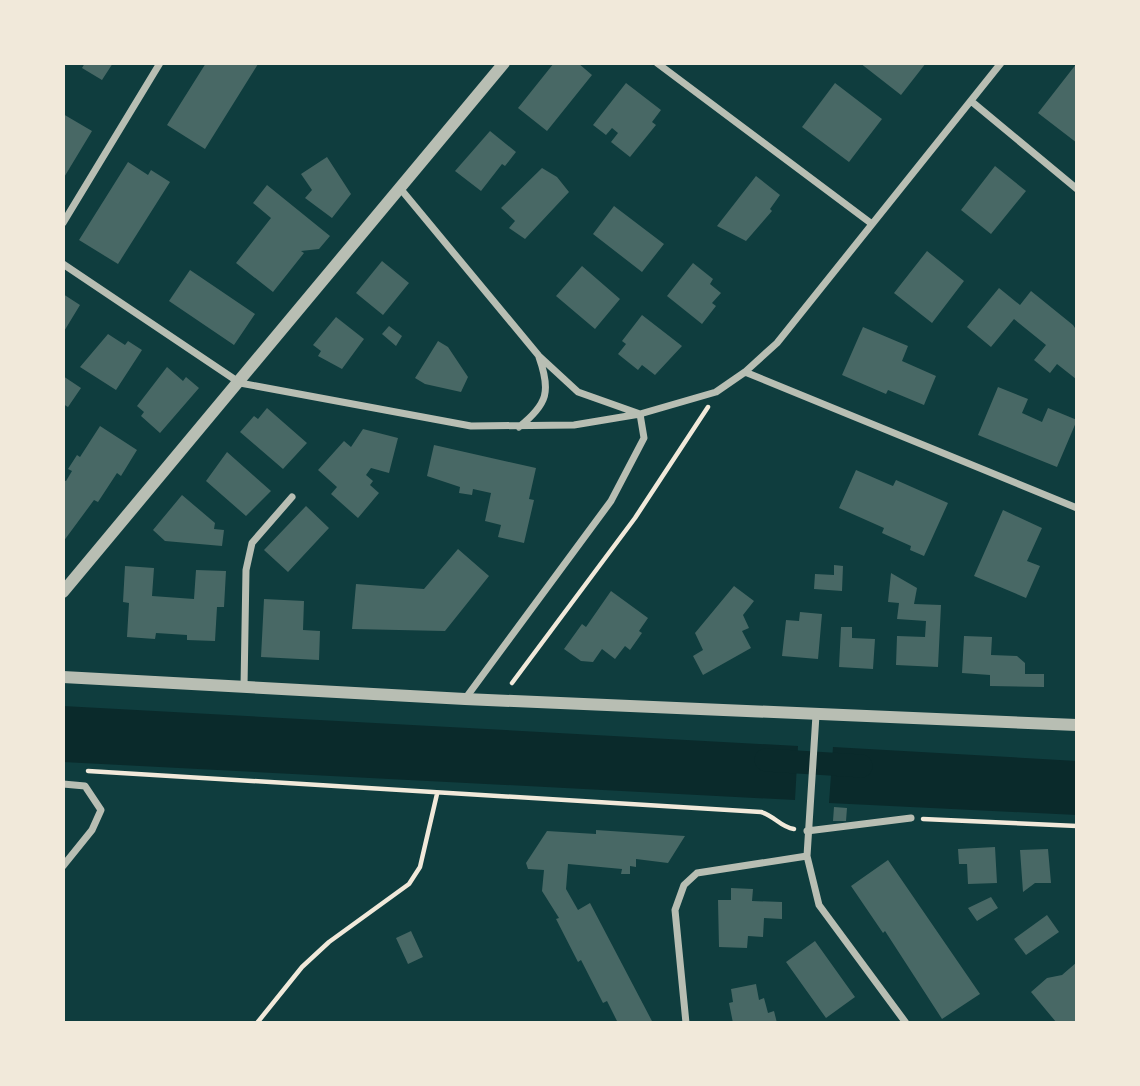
<svg xmlns="http://www.w3.org/2000/svg" width="1140" height="1086" viewBox="0 0 1140 1086" font-family="'DejaVu Sans',sans-serif">
  <style>
    .water { fill: #0a2a2b }
    .lines { fill: none; stroke-linecap: round; stroke-linejoin: round }
    .canal { stroke: #0a2a2b; stroke-width: 23 }
    .building { fill: #486865 }
    .path { stroke: #f1e9da; stroke-width: 4.5 }
    .minor { stroke: #b8beb3; stroke-width: 7 }
    .tertiary { stroke: #b8beb3; stroke-width: 12 }
  </style>
  <rect width="100%" height="100%" fill="#0f3d3e"/>
  <path class="water" d="M63,706L798,746L795,800L63,762Z
    M833,747L1077,761V815L829,803Z"/>
  <g class="lines">
    <path class="canal" d="M766,760L861,766"/>
  </g>
  <path class="building" d="M85,63H113L102,80L82,68Z
    M206,63L258,64L205,149L167,125Z
    M554,63H578L592,75L547,131L518,108Z
    M860,63H926L901,95Z
    M1077,63V143L1038,113Z
    M626,83L661,110L652,122L656,125L630,157L611,142L618,133L612,128L606,135L593,125Z
    M835,83L882,119L849,162L802,127Z
    M63,114L92,131L63,179Z
    M490,131L516,152L505,166L502,164L481,191L455,171Z
    M327,157L351,194L332,218L305,198L312,190L301,174Z
    M128,162L148,175L151,170L170,182L118,264L79,240Z
    M995,166L1026,191L991,234L961,210Z
    M542,168L557,177L569,192L525,239L509,228L515,221L501,208Z
    M756,176L780,195L770,209L772,211L746,241L717,226Z
    M267,185L330,236L319,249L301,251L304,253L273,292L236,263L271,218L253,203Z
    M614,206L664,244L642,272L593,234Z
    M927,251L964,281L932,323L894,293Z
    M382,261L409,283L383,315L356,293Z
    M693,263L713,279L710,284L721,293L712,303L716,306L702,324L667,296Z
    M582,266L620,299L595,329L556,296Z
    M190,270L255,314L234,345L169,301Z
    M999,288L1020,305L1031,291L1073,325L1077,331L1076,379L1057,364L1050,373L1034,360L1046,345L1014,319L991,347L967,327Z
    M63,294L80,305L63,333Z
    M642,315L682,346L655,375L642,365L638,370L618,354L626,344L622,341Z
    M336,317L364,339L342,369L318,356L321,351L313,345Z
    M389,326L402,336L396,346L382,334Z
    M863,327L908,346L902,361L936,376L924,405L888,390L886,394L842,375Z
    M108,334L125,345L128,341L142,350L116,390L80,367Z
    M438,341L448,347L468,377L461,392L425,384L415,378Z
    M167,367L183,381L186,377L199,388L160,433L141,416L144,412L137,406Z
    M63,376L81,388L68,407L63,404Z
    M998,387L1028,399L1022,413L1042,422L1048,408L1077,420L1057,467L978,435Z
    M267,408L307,443L283,469L240,432L254,416L258,419Z
    M100,426L137,450L121,476L117,473L98,502L94,500L63,542V480L66,481L72,471L68,469L77,455L80,457Z
    M363,429L398,438L389,473L371,468L366,475L373,481L370,485L379,493L358,518L331,494L337,487L318,470L344,441L351,447Z
    M434,445L536,468L529,499L534,500L524,543L498,537L501,525L485,521L491,493L473,489L472,495L459,493L460,487L427,476Z
    M227,452L271,491L246,516L206,481Z
    M856,470L893,486L896,480L948,503L924,556L910,550L911,546L882,533L884,528L839,508Z
    M182,495L215,523L214,529L224,530L222,546L165,541L153,530Z
    M306,506L329,528L288,572L264,550Z
    M1003,510L1042,528L1027,561L1040,566L1026,598L974,576Z
    M458,549L489,576L445,631L352,629L356,584L424,589Z
    M834,565L843,566L842,591L814,589L815,574L834,575Z
    M125,566L154,568L152,596L194,599L196,570L226,571L224,607H217L215,641L187,640V635L156,633L155,639L127,637L129,603L123,602Z
    M891,573L917,588L914,604L941,605L938,667L896,665L897,636L925,637L926,621L897,619L899,603L888,602Z
    M734,586L754,601L743,615L749,628L742,631L751,648L703,675L693,656L703,650L695,633Z
    M611,591L648,618L639,631L642,633L630,650L625,646L615,659L602,649L593,662L581,661L564,649L582,624L586,627Z
    M264,599L304,601L303,630L320,631L319,660L261,657Z
    M800,612L822,614L818,659L782,656L786,620L799,621Z
    M841,627H852V638L875,639L873,669L839,667Z
    M964,636L992,637L991,655L1017,656L1025,663V674H1044V687L990,686V675L962,673Z
    M834,807L847,808L846,821H833Z
    M596,830L685,836L668,863L636,859V867L630,866V874H621L622,869L568,864L566,889L578,910L590,903L653,1023H618L607,1001L603,1003L581,960L578,962L556,919L559,918L542,891L544,870L528,869L526,863L547,831L596,834Z
    M995,847L997,883L968,884L967,864H959L958,849Z
    M1048,849L1051,883H1035L1023,892L1020,850Z
    M888,860L980,994L942,1019L885,931L883,933L851,886Z
    M731,888L753,889L752,901L782,902V919L764,918L763,937L748,936L747,948L719,947L718,900H731Z
    M991,897L998,908L977,921L968,908Z
    M1047,915L1059,932L1026,955L1014,939Z
    M411,931L423,957L408,964L396,938Z
    M815,941L855,997L826,1018L786,962Z
    M1077,962V1023L1056,1022L1031,992L1047,978L1062,975Z
    M756,984L759,1000L764,998L768,1013L774,1011L777,1023H733L729,1003L733,1002L731,989Z"/>
  <g class="lines">
    <path class="path" d="M512,683L635,518L708,407
      M88,771L761,812C775,816 780,827 794,829
      M923,819L1077,826
      M257,1023L302,967L329,942L409,884L420,867L437,794"/>
    <path class="minor" d="M657,63L872,224
      M971,101L1077,189
      M399,187L539,356L578,392L640,414
      M63,223L160,63
      M63,264L240,383L471,426L574,425L640,414L716,392L745,372L777,343L1001,63
      M745,372L1077,508
      M519,427C548,404 551,391 539,357
      M244,687L246,570L252,543L292,497
      M465,699L611,501L644,438L640,414
      M816,715L807,856L819,905L906,1023
      M63,784L85,786L101,810L92,830L63,866
      M807,831L911,818
      M686,1023L675,910L684,885L697,873L807,856"/>
    <path class="tertiary" d="M63,592L504,63
      M63,677L465,699L1077,725"/>
  </g>
  <rect width="1140" height="1086" fill="none" stroke="#f1e9da" stroke-width="130"/>
</svg>
